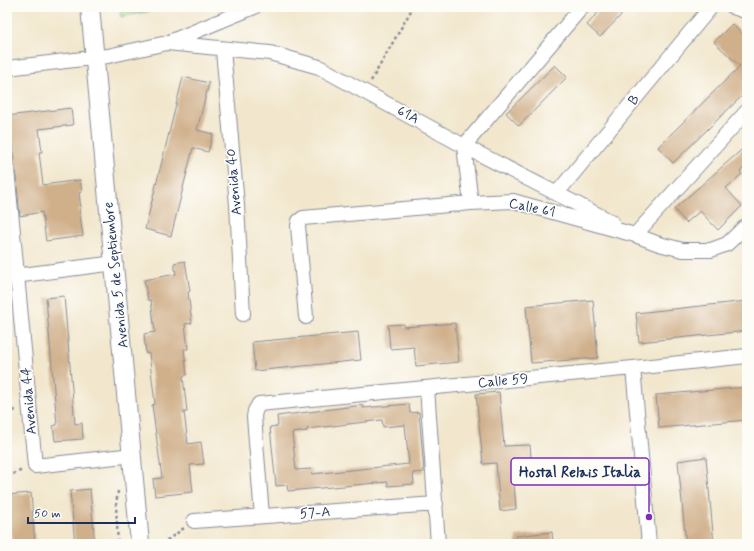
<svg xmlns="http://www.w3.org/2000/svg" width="754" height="551" viewBox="0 0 754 551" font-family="Mynerve,sans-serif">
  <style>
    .green { fill: #a3dc8f; stroke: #5f8676 }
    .building { fill: #d0b08b; fill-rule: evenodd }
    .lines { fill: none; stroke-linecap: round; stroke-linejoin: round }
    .minor-casing { stroke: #868b96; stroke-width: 16 }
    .major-casing { stroke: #868b96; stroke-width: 20 }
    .path { stroke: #868b96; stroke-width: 2.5; stroke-dasharray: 3 3; stroke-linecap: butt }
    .minor { stroke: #fff; stroke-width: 14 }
    .major { stroke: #fff; stroke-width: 18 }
    .labels { text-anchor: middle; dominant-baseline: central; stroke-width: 3.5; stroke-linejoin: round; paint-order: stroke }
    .street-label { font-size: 14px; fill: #1b2f5e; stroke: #fdfcf7 }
    .leader { fill: none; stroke: #7b2cbf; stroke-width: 1.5 }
    .callout-dot { fill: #7b2cbf; stroke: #fdfcf7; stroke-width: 1.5 }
    .callout { fill: #fdfcf7; stroke: #7b2cbf; stroke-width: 1.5 }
    .callout-label { font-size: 15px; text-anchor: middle; font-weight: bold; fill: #1b2f5e }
  </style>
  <rect width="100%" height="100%" fill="#fdfcf7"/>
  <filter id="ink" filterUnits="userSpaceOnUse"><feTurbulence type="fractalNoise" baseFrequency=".025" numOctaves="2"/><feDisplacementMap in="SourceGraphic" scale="8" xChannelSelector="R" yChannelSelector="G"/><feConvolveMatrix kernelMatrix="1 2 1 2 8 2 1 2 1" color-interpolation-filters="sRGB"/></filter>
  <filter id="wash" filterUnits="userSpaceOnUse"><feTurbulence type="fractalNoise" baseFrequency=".012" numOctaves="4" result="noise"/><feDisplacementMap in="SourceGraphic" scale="16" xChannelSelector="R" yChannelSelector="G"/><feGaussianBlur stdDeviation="0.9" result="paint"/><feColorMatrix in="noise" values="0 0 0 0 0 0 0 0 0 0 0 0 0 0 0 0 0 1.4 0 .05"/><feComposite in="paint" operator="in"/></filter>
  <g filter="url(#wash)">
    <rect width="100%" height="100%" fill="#f2e7cd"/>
    <path class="green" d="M120,7H163L150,11L121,17Z"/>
    <g id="blocks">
      <path class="building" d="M603,7H629L600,37L587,25Z
        M732,24L747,38V91L673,163L658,147L740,66L714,42Z
        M555,65L567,77L519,126L506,113Z
        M183,77L209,83L197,130L213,134L208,152L193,148L171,236L145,229Z
        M71,108L73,125L39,129L42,152H39L43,185L80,180L82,192L79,193L81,209H79L83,236L46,241L42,212L20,216L15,168L10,131H7V116Z
        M747,145V164L740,172L742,174L726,188L742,206L718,230L700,211L686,223L674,209Z
        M185,261L190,291L188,292L192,323L185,324L188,349H184L187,375L183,376L187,412H184L188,444L201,442L204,464L190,465L193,492L155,496L153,479L162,478L152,405L155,404L149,353L146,354L144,334L155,332L151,300H148L144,280L176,274L174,263Z
        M64,296L75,424L82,423L83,439L55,441L53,426L57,425L46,298Z
        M593,300L598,358L531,363L526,306Z
        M747,301V331L639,342L636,313Z
        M455,323L459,362L416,366L414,347L390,349L388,325L404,324V327Z
        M358,332L361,360L255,371L252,342Z
        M747,387V420L659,428L656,395Z
        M499,392L504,446L530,445L532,469L513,471L516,509L500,511L496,463L483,464L476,394Z
        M409,404L410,413L419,412L424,472L413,473L414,484L388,486V482L288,491L287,485L276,486L270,427L278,426L277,416L363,405V408ZM382,420L383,427L405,425L409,464L312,474L311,469L296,470L292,433L307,431V429Z
        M706,457L714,544H686L678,461Z
        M90,489L95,544H75L70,491Z
        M31,493L35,544H12L7,495Z
        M552,532L553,544H516V536Z"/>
    </g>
  </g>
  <g filter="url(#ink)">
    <use href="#blocks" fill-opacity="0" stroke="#868b96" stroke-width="1"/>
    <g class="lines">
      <g class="minor-casing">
        <path id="minor" d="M733,7L747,12
          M167,43L270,53L319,67L464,146L612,222
          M223,50L237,205L243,314
          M7,68L108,56L167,43L254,7
          M7,169L35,466L133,455
          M557,193L711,7
          M471,203L464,146L582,7
          M635,235L747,111
          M7,277L115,263
          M306,317L298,226L299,221L303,218L471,203L513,201L635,235L659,244L683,250H711L727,244L747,225
          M633,368L649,544
          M427,388L438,544
          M262,516L254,417L255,411L259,404L633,368L747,356
          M194,521L436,504"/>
      </g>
      <g class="major-casing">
        <path id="major" d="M90,7L140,544"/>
      </g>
      <path class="path" d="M371,81L413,7
        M7,412L16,410
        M7,476L23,470
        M118,491L116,505L118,544
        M162,544L184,528"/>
      <use href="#minor" class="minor"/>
      <use href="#major" class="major"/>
    </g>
  </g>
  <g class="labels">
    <g class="street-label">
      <text transform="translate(634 100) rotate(-50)">B</text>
      <text transform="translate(408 115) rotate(28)">61A</text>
      <text transform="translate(234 182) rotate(-95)">Avenida 40</text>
      <text transform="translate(532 208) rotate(12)">Calle 61</text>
      <text transform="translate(116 275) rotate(-96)">Avenida 5 de Septiembre</text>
      <text transform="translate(503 381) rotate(-5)">Calle 59</text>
      <text transform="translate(29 401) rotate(-95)">Avenida 44</text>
      <text transform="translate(315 513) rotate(-4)">57-A</text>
    </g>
  </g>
  <path class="leader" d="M649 517L649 472"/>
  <circle class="callout-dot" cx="649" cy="517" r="4"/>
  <rect class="callout" x="511" y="458" width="138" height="27" rx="4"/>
  <g class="callout-label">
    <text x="580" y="477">Hostal Relais Italia</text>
  </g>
  <rect width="754" height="551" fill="none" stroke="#fdfcf7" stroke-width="24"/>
  <path d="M28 517v6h107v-6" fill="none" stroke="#1b2f5e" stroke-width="2"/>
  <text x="34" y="517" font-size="12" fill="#1b2f5e" stroke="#fdfcf7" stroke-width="3" paint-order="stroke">50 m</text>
</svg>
